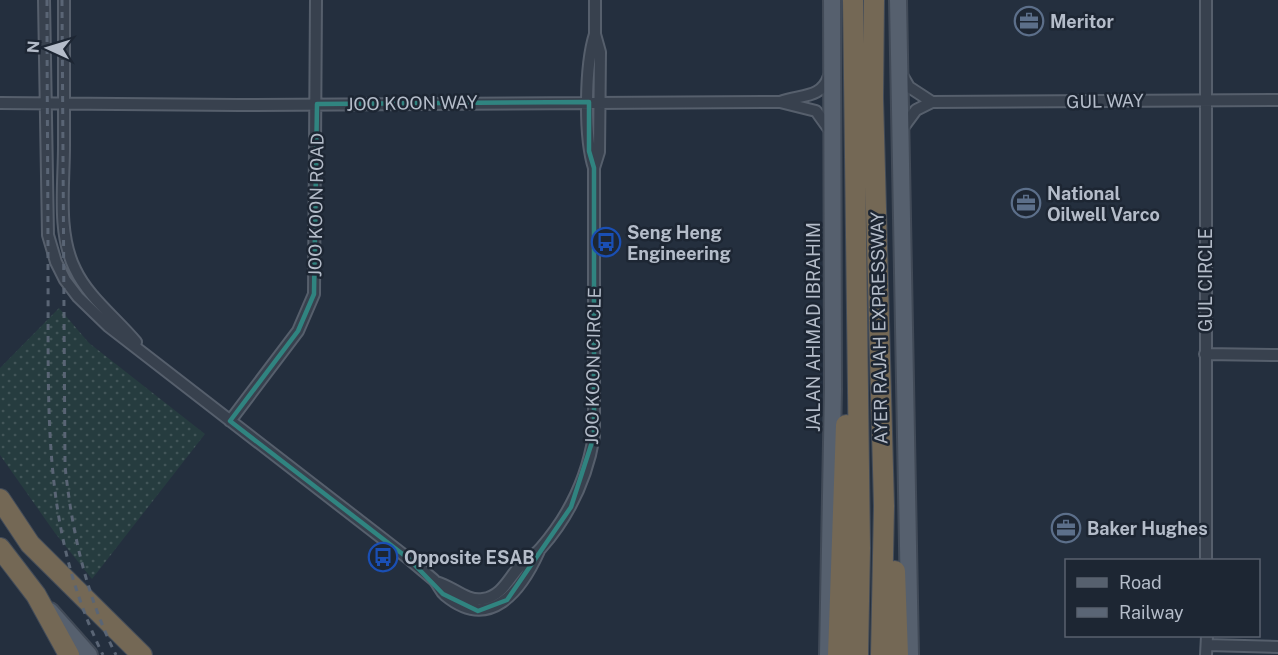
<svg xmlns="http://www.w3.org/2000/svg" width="1278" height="655" viewBox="0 0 1278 655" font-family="'Public Sans',sans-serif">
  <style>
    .grass { fill: url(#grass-dots) }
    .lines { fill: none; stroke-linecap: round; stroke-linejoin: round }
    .street-casing { stroke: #565f6c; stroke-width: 14 }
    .primary-casing { stroke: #414a57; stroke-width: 20 }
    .highway-casing { stroke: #434c59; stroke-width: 22 }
    .street { stroke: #38414e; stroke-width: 10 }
    .primary { stroke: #56606e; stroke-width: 16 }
    .highway { stroke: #746855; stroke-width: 20 }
    .rail { stroke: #5a6575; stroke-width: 3; stroke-dasharray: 6 6; stroke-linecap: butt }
    .marked { fill: none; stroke: #308480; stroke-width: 4.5; stroke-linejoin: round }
    .labels { text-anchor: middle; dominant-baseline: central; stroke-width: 5; stroke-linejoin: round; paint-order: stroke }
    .poi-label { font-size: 18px; font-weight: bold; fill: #b4bcc9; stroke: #1d2633; text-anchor: start }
    .street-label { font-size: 18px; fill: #b4bcc9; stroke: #1d2633 }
  </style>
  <defs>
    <pattern id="grass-dots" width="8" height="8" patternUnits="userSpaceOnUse" patternTransform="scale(1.5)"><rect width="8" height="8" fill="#263c3f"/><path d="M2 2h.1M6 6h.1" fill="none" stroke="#435659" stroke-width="1.8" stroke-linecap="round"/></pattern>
  </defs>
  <rect width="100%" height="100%" fill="#242f3e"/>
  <path class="grass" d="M59,308L89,343L205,434L92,579L55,533L0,455V368Z"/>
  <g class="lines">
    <g class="street-casing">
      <path id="street" d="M44,0L48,235L56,262L65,280L78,297L108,326L409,559C417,566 426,573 434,580C439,585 440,591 445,595C490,632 521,591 539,551
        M64,0C64,49 64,98 64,146C64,185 57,233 75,269C88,297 116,318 136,342
        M1206,0V560
        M902,75L909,87L932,102L1278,100
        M780,102L816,111L831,132
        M0,103L237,105L780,102C799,94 821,100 829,76
        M902,129L916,110L932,102
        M594,168L599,152L600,52L595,34V0
        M1205,354L1278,355
        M230,421L298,331L314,294L316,0
        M436,582C453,586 466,602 483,599C502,596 508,579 520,566C527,560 535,555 541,548C569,516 587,478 594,436V168C584,137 585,65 595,34
        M1207,645L1278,647
        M1206,655L1207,636"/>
    </g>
    <g class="primary-casing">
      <path id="primary" d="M898,0L910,655
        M50,611L89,655
        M828,655L833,389L832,0"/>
    </g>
    <g class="highway-casing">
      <path id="highway" d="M853,0L860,548L858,655
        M874,0L873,98L884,506L881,655
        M0,499L30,544L142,655
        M0,548L36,595L69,655
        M895,571L898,655
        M838,655L846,425"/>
    </g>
    <use href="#street" class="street"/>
    <use href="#primary" class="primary"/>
    <use href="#highway" class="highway"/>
    <path class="rail" d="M47,0C47,92 48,185 48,277C49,413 41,529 103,655
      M62,0L65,466C72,532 86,595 116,655"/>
  </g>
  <path class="marked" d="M589,102V151L594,168V436L571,507L507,600L478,611L443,594L409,559L230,421L298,331L314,294L317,104Z"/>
  <defs>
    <g id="office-ring" transform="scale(1.5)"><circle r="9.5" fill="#1d2633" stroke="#5c6f8a" stroke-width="1.5"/><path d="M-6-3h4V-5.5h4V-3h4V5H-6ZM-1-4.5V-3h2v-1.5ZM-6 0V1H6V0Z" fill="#5c6f8a"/></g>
    <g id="bus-ring" transform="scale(1.5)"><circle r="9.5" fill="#1d2633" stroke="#1a4fb4" stroke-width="1.5"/><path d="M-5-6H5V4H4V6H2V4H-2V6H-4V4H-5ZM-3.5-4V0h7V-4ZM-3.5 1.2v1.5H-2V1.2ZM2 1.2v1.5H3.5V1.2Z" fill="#1a4fb4"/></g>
  </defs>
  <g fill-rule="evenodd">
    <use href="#office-ring" x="1029" y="21"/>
    <use href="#office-ring" x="1026" y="203"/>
    <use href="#bus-ring" x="606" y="242"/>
    <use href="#office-ring" x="1066" y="528"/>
    <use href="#bus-ring" x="383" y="557"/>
  </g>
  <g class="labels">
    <g class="poi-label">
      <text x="1050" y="21">Meritor</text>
      <text x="1047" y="193">National<tspan x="1047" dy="21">Oilwell Varco</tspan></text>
      <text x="627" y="232">Seng Heng<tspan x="627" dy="21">Engineering</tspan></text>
      <text x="1087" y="528">Baker Hughes</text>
      <text x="404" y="557">Opposite ESAB</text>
    </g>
    <g class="street-label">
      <text transform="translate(1105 101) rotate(-1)">GUL WAY</text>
      <text transform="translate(412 103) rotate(-1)">JOO KOON WAY</text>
      <text transform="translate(316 205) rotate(-89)">JOO KOON ROAD</text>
      <text transform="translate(1205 280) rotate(-90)">GUL CIRCLE</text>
      <text transform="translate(813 327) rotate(-90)">JALAN AHMAD IBRAHIM</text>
      <text transform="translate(879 328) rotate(-91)">AYER RAJAH EXPRESSWAY</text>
      <text transform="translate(593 366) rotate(-89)">JOO KOON CIRCLE</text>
    </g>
  </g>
  <rect x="1065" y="559" width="195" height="78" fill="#1d2633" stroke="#59626f" stroke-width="1.5"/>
  <rect x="1077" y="578" width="30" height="9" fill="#56606e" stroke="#59626f" stroke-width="1.5"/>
  <text x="1119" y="589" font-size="18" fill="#b4bcc9">Road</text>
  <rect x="1077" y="608" width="30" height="9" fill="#5a6575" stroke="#59626f" stroke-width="1.5"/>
  <text x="1119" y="619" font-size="18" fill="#b4bcc9">Railway</text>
  <g transform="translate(48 48) rotate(274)" stroke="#1d2633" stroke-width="4.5" paint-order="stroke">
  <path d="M0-4.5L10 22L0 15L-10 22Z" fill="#b4bcc9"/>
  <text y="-9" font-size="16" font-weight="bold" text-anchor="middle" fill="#b4bcc9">N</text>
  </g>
</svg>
